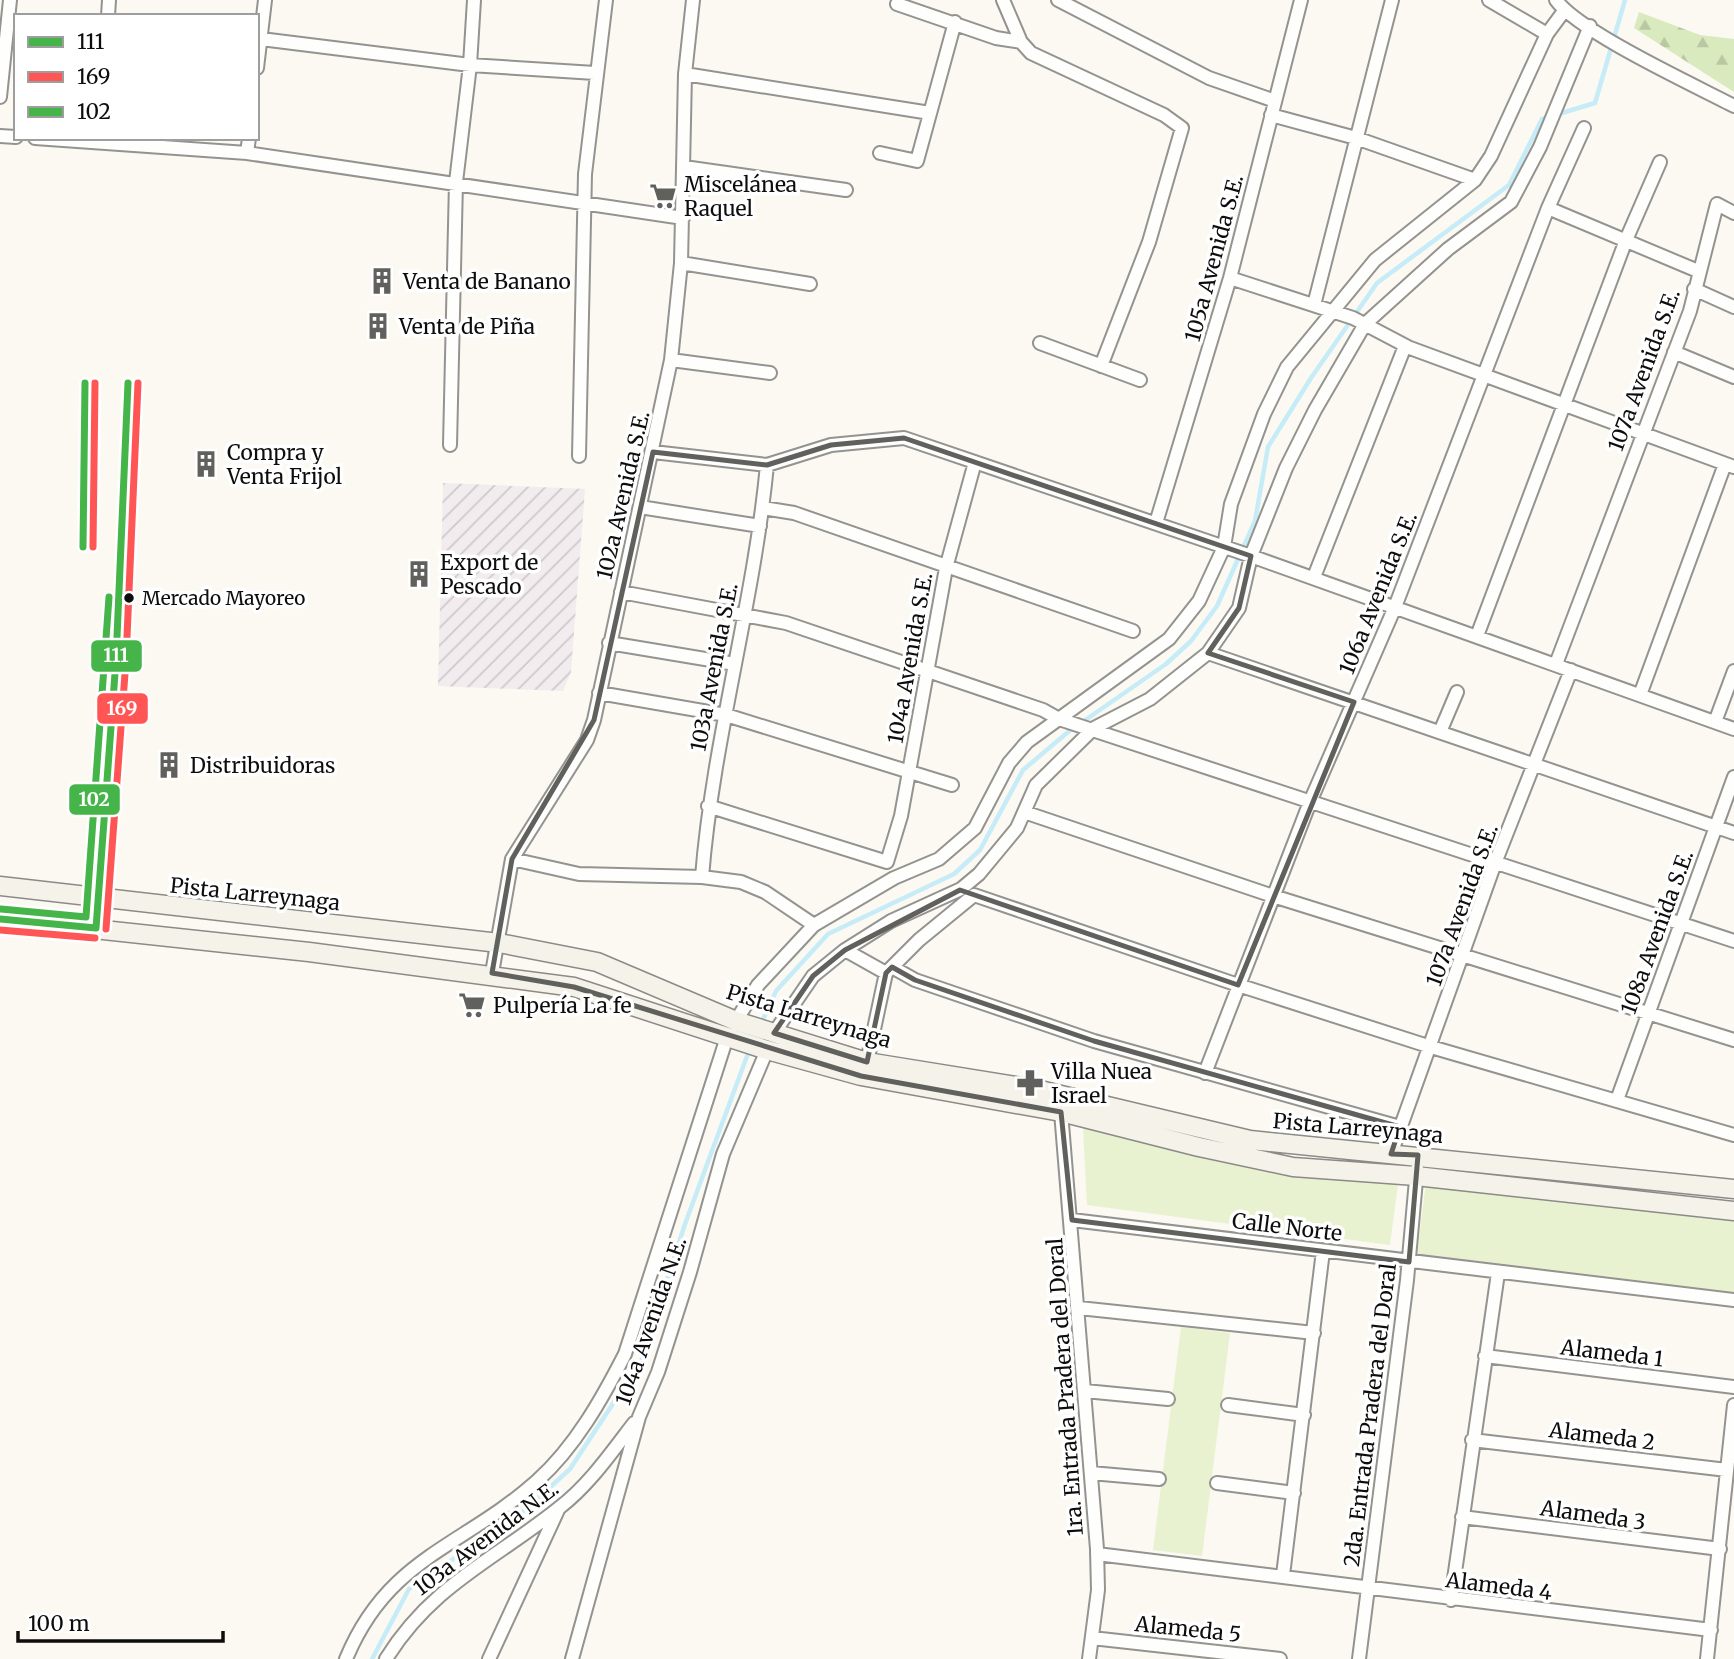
<svg xmlns="http://www.w3.org/2000/svg" width="1734" height="1659" font-family="Merriweather,serif">
<style>
.industrial{fill:url(#industrial-furrows)}
.forest{fill:url(#forest-firs)}
.park{fill:#e8f2d0}
.lines{fill:none;stroke-linecap:round;stroke-linejoin:round}
.stream{stroke:#c6ecf8;stroke-width:4.5}
.street-casing{stroke:#949390;stroke-width:16}
.secondary-casing{stroke:#8b8a87;stroke-width:21}
.street{stroke:#fefefd;stroke-width:12}
.secondary{stroke:#f5f2ea;stroke-width:18}
.bus-1-casing{stroke:#fff;stroke-width:12}
.bus-2-casing{stroke:#fff;stroke-width:12}
.bus-3-casing{stroke:#fff;stroke-width:12}
.bus-1{stroke:#45b549;stroke-width:7}
.bus-2{stroke:#f55;stroke-width:7}
.bus-3{stroke:#45b549;stroke-width:7}
.marked{fill:none;stroke:#60605d;stroke-width:5;stroke-linejoin:round}
.bus-dot{fill:#0d0d0d;stroke:#fff;stroke-width:2.5}
.labels{text-anchor:middle;dominant-baseline:central;stroke-width:7;stroke-linejoin:round;paint-order:stroke}
.bus-label{font-size:19px;fill:#0d0d0d;stroke:#fff;text-anchor:start}
.poi-label{font-size:21px;fill:#0d0d0d;stroke:#fff;text-anchor:start}
.street-label{font-size:21px;fill:#0d0d0d;stroke:#fff}
.line-badge{stroke:#fff;stroke-width:2.5}
.badge-label{font-size:19px;text-anchor:middle;font-weight:bold;fill:#fff}
</style>
<defs>
<pattern id="industrial-furrows" width="10" height="10" patternUnits="userSpaceOnUse" patternTransform="scale(1.75)"><rect width="10" height="10" fill="#f2ecef"/><path d="M-1 1l2-2M0 10L10 0M9 11l2-2" fill="none" stroke="#cec9cc"/></pattern>
<pattern id="forest-firs" width="22" height="20" patternUnits="userSpaceOnUse" patternTransform="scale(1.75)"><rect width="22" height="20" fill="#d9eabe"/><path d="M5 1l3.5 6h-7zM16 11l3.5 6h-7z" fill="#b9c8a2"/></pattern>
</defs>
<rect width="100%" height="100%" fill="#fbf9f2"/>
<path class="industrial" d="M443,483l142,6 -14,183 -8,19 -125,-5z"/>
<path class="forest" d="M1639,12l61,23 34,4v53l-100,-64z"/>
<path class="park" d="M1083,1128l211,47 104,9 -8,61 -303,-40z
M1428,1166l306,44v84l-317,-39z
M1181,1327l49,6 -28,223 -49,-6z"/>
<g class="lines">
<path class="stream" d="M1081,723l85,-59 25,-23 26,-35 38,-85 13,-74 43,-69 66,-95 132,-98 33,-66 53,-16 30,-103
M761,1024l15,-33 52,-57 126,-60 26,-24 43,-80 51,-43
M372,1659l37,-70 116,-79 45,-41 71,-108 44,-137 65,-176"/>
<defs>
<path id="street" d="M1003,0l18,42 10,11 133,62 18,13 -33,114 -48,124
M1058,0l151,78 66,23
M1489,0l58,34
M1556,0c23,32 138,85 178,106
M897,4l99,34 25,4
M108,16l1,-16
M261,39l209,26 125,8
M257,68l8,-68
M685,74l245,39
M0,97l10,-97
M1271,115l85,23 119,42
M0,136l16,1
M35,138l212,15 436,65
M247,153l2,-15
M880,153l37,8 38,-139
M684,167l162,23
M1548,208l150,63
M681,263l129,21
M1230,278l123,40 57,30 324,119
M1694,289l40,18
M1314,305l78,-305
M1040,343l100,37
M1674,352l60,25
M671,360l99,13
M450,445l6,-263 14,-117 4,-65
M653,452l114,13 64,-20 73,-7 347,118 483,173
M579,456l6,-282 21,-174
M640,507l120,19
M763,508l31,5 339,118
M1156,523l74,-245 71,-278
M1314,577l91,-231
M621,592l165,31 257,87 16,9 675,222
M1477,636l149,-396 34,-78
M609,643l126,21
M1208,653l526,180
M1556,664l134,-353 27,-107 17,9
M599,693l127,22 226,70
M1640,695l85,-231
M1715,722l19,-51
M1440,732l17,-40
M708,806l179,56 14,-46 45,-248 29,-106
M1024,812l249,84 461,144
M512,859l67,15 123,3 39,5 24,10 49,33
M702,877c11,-139 52,-274 65,-412
M845,950l41,23
M892,967l23,13 179,61 306,86
M492,973l20,-114 75,-119 7,-20 77,-360 10,-97 4,-189 8,-74
M736,1021l22,-36 56,-60 80,-47 45,-19 36,-31 34,-65 18,-21 142,-103 30,-38 25,-54 7,-43 33,-90 23,-47 88,-107 100,-80 16,-24 56,-122 17,-23
M774,1033l39,-57 32,-26 46,-29 70,-32 18,-15 38,-46 19,-43 58,-57 56,-29 58,-46 31,-45 12,-52 35,-88 29,-58 50,-86 83,-75 63,-47 29,-55 50,-121
M867,1062l19,-89 33,-33 55,-45 264,90 193,62 303,88
M1205,1073l105,-271 85,-195 153,-399 36,-80
M1617,1100l117,-323
M1061,1112l36,437 1,41 -9,69
M1391,1154l104,-291 76,-193
M1072,1220l662,80
M1079,1308l235,25
M1485,1356l249,31
M1085,1391l83,8
M1228,1405l76,10
M1472,1440l255,30
M1091,1473l68,6
M1217,1483l77,10
M1462,1517l258,32
M1097,1554l614,76
M1283,1575l40,-324
M1451,1600l47,-327
M1092,1638l188,21
M346,1659c42,-102 117,-112 191,-178 38,-34 65,-82 88,-127l102,-317
M386,1659c46,-74 108,-99 173,-151 30,-23 52,-55 75,-85
M489,1659l69,-149
M572,1659l67,-242 19,-45 32,-100 33,-118 44,-104
M1359,1659l48,-379 10,-111
M1707,1659l27,-254"/>
<path id="secondary" d="M0,886l499,57 98,19 139,59 131,41 173,28 210,50 484,49
M0,919l309,33 265,35 193,63 94,26 200,36 138,35 94,20 123,9 318,35"/>
</defs>
<use href="#street" class="street-casing"/>
<use href="#secondary" class="secondary-casing"/>
<use href="#street" class="street"/>
<use href="#secondary" class="secondary"/>
<defs>
<path id="bus-1" d="M83,547l2,-164
M0,919l96,9
M96,928l20,-268 12,-277"/>
<path id="bus-2" d="M93,547l2,-164
M106,929l20,-269 12,-277
M0,930l95,8"/>
<path id="bus-3" d="M1,909l85,8 23,-320"/>
</defs>
<use href="#bus-1" class="bus-1-casing"/>
<use href="#bus-2" class="bus-2-casing"/>
<use href="#bus-3" class="bus-3-casing"/>
<use href="#bus-1" class="bus-1"/>
<use href="#bus-2" class="bus-2"/>
<use href="#bus-3" class="bus-3"/>
</g>
<path class="marked" d="M904,438l347,118 -12,52 -31,45 146,49 -116,283 -278,-95 -115,60 -32,26 -39,57 93,29 19,-89 6,-6 23,13 179,61 306,86 -9,27 27,1 -9,107 -337,-42 -11,-108 -200,-36 -287,-89 -82,-14 20,-114 82,-139 59,-268 114,13 64,-20z"/>
<defs>
<symbol id="supermarket-bare" viewBox="-9 -9 18 18"><path d="M-6-5.5h2.5l.6 2H6L4.5 2H-2.5L-4.4-4H-6ZM-1.5 3.2a1.3 1.3 0 1 0 .1 0ZM3 3.2a1.3 1.3 0 1 0 .1 0Z" fill="#60605d" stroke="#fff" stroke-width="2.5" paint-order="stroke"/></symbol>
<symbol id="building-bare" viewBox="-9 -9 18 18"><path d="M-4-6H4V6H1V3H-1V6H-4ZM-2.5-4.3h1.7v1.8h-1.7ZM.8-4.3h1.7v1.8H.8ZM-2.5-1h1.7V.8h-1.7ZM.8-1h1.7V.8H.8Z" fill="#60605d" stroke="#fff" stroke-width="2.5" paint-order="stroke"/></symbol>
<symbol id="pharmacy-bare" viewBox="-9 -9 18 18"><path d="M-2-6h4v4h4v4h-4v4h-4v-4h-4v-4h4Z" fill="#60605d" stroke="#fff" stroke-width="2.5" paint-order="stroke"/></symbol>
</defs>
<g fill-rule="evenodd">
<use href="#supermarket-bare" x="644" y="177" width="38" height="38"/>
<use href="#building-bare" x="363" y="262" width="38" height="38"/>
<use href="#building-bare" x="359" y="307" width="38" height="38"/>
<use href="#building-bare" x="187" y="445" width="38" height="38"/>
<use href="#building-bare" x="400" y="555" width="38" height="38"/>
<use href="#building-bare" x="150" y="746" width="38" height="38"/>
<use href="#supermarket-bare" x="453" y="986" width="38" height="38"/>
<use href="#pharmacy-bare" x="1011" y="1064" width="38" height="38"/>
</g>
<circle class="bus-dot" cx="129" cy="598" r="6"/>
<g class="labels">
<g class="bus-label">
<text x="142" y="598">Mercado Mayoreo</text>
</g>
<g class="poi-label">
<text x="684" y="184">Miscelánea<tspan x="684" dy="24">Raquel</tspan></text>
<text x="403" y="281">Venta de Banano</text>
<text x="399" y="326">Venta de Piña</text>
<text x="227" y="452">Compra y<tspan x="227" dy="24">Venta Frijol</tspan></text>
<text x="440" y="562">Export de<tspan x="440" dy="24">Pescado</tspan></text>
<text x="190" y="765">Distribuidoras</text>
<text x="493" y="1005">Pulpería La fe</text>
<text x="1051" y="1071">Villa Nuea<tspan x="1051" dy="24">Israel</tspan></text>
</g>
<g class="street-label">
<text transform="translate(1214 258) rotate(-75)">105a Avenida S.E.</text>
<text transform="translate(1644 370) rotate(-70)">107a Avenida S.E.</text>
<text transform="translate(623 495) rotate(-77)">102a Avenida S.E.</text>
<text transform="translate(1378 593) rotate(-68)">106a Avenida S.E.</text>
<text transform="translate(910 658) rotate(-80)">104a Avenida S.E.</text>
<text transform="translate(714 667) rotate(-79)">103a Avenida S.E.</text>
<text transform="translate(255 894) rotate(6)">Pista Larreynaga</text>
<text transform="translate(1462 905) rotate(-70)">107a Avenida S.E.</text>
<text transform="translate(1657 932) rotate(-70)">108a Avenida S.E.</text>
<text transform="translate(809 1016) rotate(17)">Pista Larreynaga</text>
<text transform="translate(1358 1128) rotate(5)">Pista Larreynaga</text>
<text transform="translate(1287 1227) rotate(7)">Calle Norte</text>
<text transform="translate(651 1321) rotate(-71)">104a Avenida N.E.</text>
<text transform="translate(1612 1353) rotate(7)">Alameda 1</text>
<text transform="translate(1065 1387) rotate(-94)">1ra. Entrada Pradera del Doral</text>
<text transform="translate(1370 1415) rotate(-83)">2da. Entrada Pradera del Doral</text>
<text transform="translate(1602 1436) rotate(7)">Alameda 2</text>
<text transform="translate(1593 1515) rotate(8)">Alameda 3</text>
<text transform="translate(486 1538) rotate(-37)">103a Avenida N.E.</text>
<text transform="translate(1499 1586) rotate(7)">Alameda 4</text>
<text transform="translate(1188 1629) rotate(6)">Alameda 5</text>
</g>
</g>
<g class="line-badge">
<rect x="90" y="639" width="53" height="34" rx="7" fill="#45b549"/>
<rect x="96" y="692" width="53" height="33" rx="7" fill="#f55"/>
<rect x="68" y="783" width="53" height="33" rx="7" fill="#45b549"/>
</g>
<g class="badge-label">
<text x="116" y="662">111</text>
<text x="122" y="715">169</text>
<text x="94" y="806">102</text>
</g>
<rect x="14" y="14" width="245" height="126" fill="#ffffff" stroke="#9e9e9e" stroke-width="2"/>
<rect x="28" y="37" width="35" height="10" fill="#45b549" stroke="#9e9e9e" stroke-width="2"/>
<text x="77" y="49" font-size="21" fill="#0d0d0d">111</text>
<rect x="28" y="72" width="35" height="10" fill="#ff5555" stroke="#9e9e9e" stroke-width="2"/>
<text x="77" y="84" font-size="21" fill="#0d0d0d">169</text>
<rect x="28" y="107" width="35" height="10" fill="#45b549" stroke="#9e9e9e" stroke-width="2"/>
<text x="77" y="119" font-size="21" fill="#0d0d0d">102</text>
<path d="M18 1631v10h205v-10" fill="none" stroke="#0d0d0d" stroke-width="3.5"/>
<text x="28" y="1631" font-size="21" fill="#0d0d0d" stroke="#ffffff" stroke-width="5" paint-order="stroke">100 m</text>
</svg>
